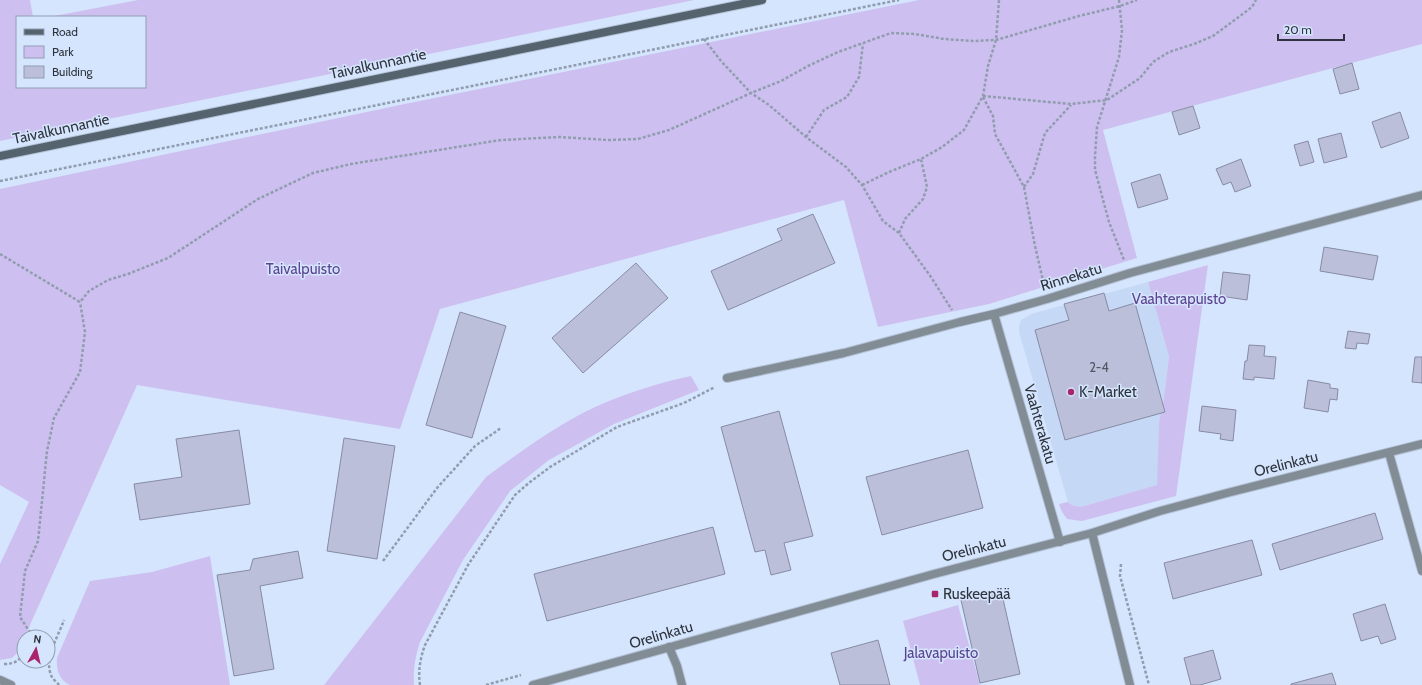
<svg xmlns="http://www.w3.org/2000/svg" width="1422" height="685" font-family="Cabin,sans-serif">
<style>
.built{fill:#c5d9f6}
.green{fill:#cdc0f0}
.building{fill:#bbbfd9;stroke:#878ba4}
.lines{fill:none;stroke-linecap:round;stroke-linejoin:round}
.minor-casing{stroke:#b4c2d7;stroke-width:10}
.tertiary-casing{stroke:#b4c2d7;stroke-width:10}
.secondary-casing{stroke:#b4c2d7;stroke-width:10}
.path{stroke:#919daf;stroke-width:2.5;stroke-dasharray:3 2;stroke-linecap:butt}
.minor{stroke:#828c94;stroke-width:8}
.tertiary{stroke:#828c94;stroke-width:8}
.secondary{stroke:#54636e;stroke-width:8}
.poi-dot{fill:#aa246b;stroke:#d5e5fd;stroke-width:1.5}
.labels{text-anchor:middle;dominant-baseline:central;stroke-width:3;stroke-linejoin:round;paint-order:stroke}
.number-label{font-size:13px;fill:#515764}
.street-label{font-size:15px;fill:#2e343d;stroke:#d5e5fd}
.park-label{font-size:15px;fill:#5d4490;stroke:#d5e5fd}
.poi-label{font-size:15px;fill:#2e343d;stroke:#d5e5fd;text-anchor:start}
</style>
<rect width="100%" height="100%" fill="#d5e5fd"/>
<path class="built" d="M1148,282l21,75 -6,47 2,8 -6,10 -1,63 -74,21 -7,1 -6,-2 -3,-3 -49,-170v-5l2,-7 10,-6z"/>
<path class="green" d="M0,0h30l3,17h-16v70h128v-70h-96l89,-17h556l-694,141z
M919,0h503v44l-319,86 34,128 -148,46 -111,23 -34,-127 -404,109 -40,120 -263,-44 -119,267 -6,6 -12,2v-96l29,-62 -29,-17v-296l400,-84z
M1208,265l-32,231 -94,25 -15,-2 -5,-7 -3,-8 9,-2c5,5 9,5 16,4l73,-21 2,-63 2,-9 4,-1 -2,-8 6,-47 -21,-75z
M691,376l8,14 -85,34 -65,36 -39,31 -47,69 -43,82c-5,15 -7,28 -6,43h-90l162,-208c34,-25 71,-52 109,-70 31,-14 63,-24 96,-31z
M210,556l20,129h-160c-11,-5 -14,-16 -13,-27l33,-77 62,-9z
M958,605l22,80h-60l-17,-64z"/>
<path class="building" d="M1352,63l7,26 -19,5 -7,-25z
M1193,106l7,22 -21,7 -7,-23z
M1400,112l9,26 -28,10 -9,-26z
M1341,133l6,24 -23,6 -6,-24z
M1308,141l6,21 -14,4 -6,-21z
M1241,159l10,27 -16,6 -4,-10 -8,3 -7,-16z
M1160,174l8,25 -30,9 -7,-25z
M813,214l22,49 -107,47 -17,-39 71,-31 -5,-11z
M1324,247l54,9 -5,24 -53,-9z
M636,263l32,35 -85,75 -31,-35z
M1223,272l27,3 -3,25 -27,-4z
M1104,293l5,18 26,-8 30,109 -100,28 -30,-110 34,-10 -5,-16z
M460,312l46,14 -34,112 -46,-13z
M1348,331l22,3 -2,10 -11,-1 -1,6 -11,-1z
M1249,345l16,1 -1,10 12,1 -2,22 -20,-2v3l-11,-1 2,-18h2z
M1415,357h7v26l-10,-1z
M1308,380l22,4v4l8,1 -1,11 -7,-1 -2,13 -24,-4z
M1202,406l34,4 -3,31 -13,-2 1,-5 -22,-3z
M779,411l34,125 -29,7 7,27 -20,5 -6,-25 -10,2 -34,-125z
M239,430l11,74 -110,16 -6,-36 48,-7 -6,-38z
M344,438l51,8 -18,113 -50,-8z
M968,450l15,58 -101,27 -16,-58z
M1375,513l8,26 -103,31 -8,-26z
M713,527l12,47 -178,47 -13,-47z
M1252,540l10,35 -89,24 -9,-36z
M298,551l5,27 -43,8 14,83 -40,7 -17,-101 33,-5 3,-11z
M1001,590l19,84 -40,9 -19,-83z
M1385,604l11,35 -15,5 -3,-8 -17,5 -8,-27z
M878,640l12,45h-50l-9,-32z
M1213,650l8,29 -21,6h-9l-7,-27z
M1332,673l4,12h-45v-1z"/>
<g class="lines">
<defs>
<path id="minor" d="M994,314l66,228
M727,378l117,-25 116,-31 34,-8 53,-15 83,-26 292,-78
M1389,453l33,118
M669,647l8,19 5,19"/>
<path id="tertiary" d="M1092,533l38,152
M0,680l11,5
M533,685l401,-111 158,-41 68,-22 67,-18 195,-49"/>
<path id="secondary" d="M0,156l762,-156"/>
</defs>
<use href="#minor" class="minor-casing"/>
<use href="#tertiary" class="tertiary-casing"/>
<use href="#secondary" class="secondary-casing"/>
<path class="path" d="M1119,0l3,30 -3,27 -22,70 -2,29v14l14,52 15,38
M704,39l17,22 30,32 18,12 37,32 40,30 16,18 21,36 16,12 32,44 21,33
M983,96l88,8 36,-4 33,-22 13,-16 16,-10 25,-8 19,-8 39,-29 4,-7
M983,97l10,19 2,18 29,53 11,59 9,39
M806,137l18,-27 23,-13 12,-20 4,-33
M0,181l899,-181
M862,185l27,-13 32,-13 21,-12 22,-17 19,-34 5,-30 8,-26 3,-40
M1024,187l9,-13 12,-41 26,-28
M899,233l6,-14 18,-20 4,-12 -6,-28
M0,254l80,48 9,-11 19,-11 20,-6 40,-16 90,-59 55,-26 38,-9 150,-24 59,-3 48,3 30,-1 31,-9 82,-37 30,-12 27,-15 30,-14 53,-19 24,1 29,5 29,2 23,-1 83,-24 41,-10 17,-6
M383,561l54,-73 38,-42 26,-18
M1121,564l-1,12 29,109
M33,637l-13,-20 5,-46 13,-30 9,-90 7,-33 26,-46 5,-40 -5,-30
M4,664c10,0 16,-3 20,-12
M59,685c-2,-3 -7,-6 -8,-10 -7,-17 7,-38 13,-55
M420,685c-2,-14 0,-26 5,-40l43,-80 47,-70 15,-13 20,-15 67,-40 67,-24 31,-16
M486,685l35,-10"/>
<use href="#minor" class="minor"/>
<use href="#tertiary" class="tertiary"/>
<use href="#secondary" class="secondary"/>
</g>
<g class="poi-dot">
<circle cx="1071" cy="392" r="4"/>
<rect x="931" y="590" width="8" height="8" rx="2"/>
</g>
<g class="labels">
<g class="number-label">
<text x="1099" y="367">2-4</text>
</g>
<g class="street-label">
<text transform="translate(378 64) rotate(-12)">Taivalkunnantie</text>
<text transform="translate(61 129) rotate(-12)">Taivalkunnantie</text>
<text transform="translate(1071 277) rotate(-17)">Rinnekatu</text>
<text transform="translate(1040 424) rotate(74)">Vaahterakatu</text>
<text transform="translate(1286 464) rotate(-14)">Orelinkatu</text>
<text transform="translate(974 549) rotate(-14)">Orelinkatu</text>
<text transform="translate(661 635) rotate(-16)">Orelinkatu</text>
</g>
<g class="park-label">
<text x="303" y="269">Taivalpuisto</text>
<text x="1179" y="299">Vaahterapuisto</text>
<text x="941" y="653">Jalavapuisto</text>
</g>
<g class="poi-label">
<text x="1079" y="392">K-Market</text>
<text x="943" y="594">Ruskeepää</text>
</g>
</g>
<rect x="16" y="16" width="130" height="72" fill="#d5e5fd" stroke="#929eb0"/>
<rect x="24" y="29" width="20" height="6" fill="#54636e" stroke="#929eb0"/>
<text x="52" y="36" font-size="12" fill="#2e343d">Road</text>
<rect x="24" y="46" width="20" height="12" fill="#cdc0f0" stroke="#929eb0"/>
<text x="52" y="56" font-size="12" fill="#2e343d">Park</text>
<rect x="24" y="66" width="20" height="12" fill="#bbbfd9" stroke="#929eb0"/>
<text x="52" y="76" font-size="12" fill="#2e343d">Building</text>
<g transform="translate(36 649) rotate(8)"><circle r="19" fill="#d5e5fd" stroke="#929eb0"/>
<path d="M0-3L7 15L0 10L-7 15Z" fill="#aa246b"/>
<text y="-6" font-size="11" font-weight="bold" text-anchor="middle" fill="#2e343d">N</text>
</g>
<path d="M1278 34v6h66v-6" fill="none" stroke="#2e343d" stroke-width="2"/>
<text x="1284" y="34" font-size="12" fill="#2e343d" stroke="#d5e5fd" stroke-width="3" paint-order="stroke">20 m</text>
</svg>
